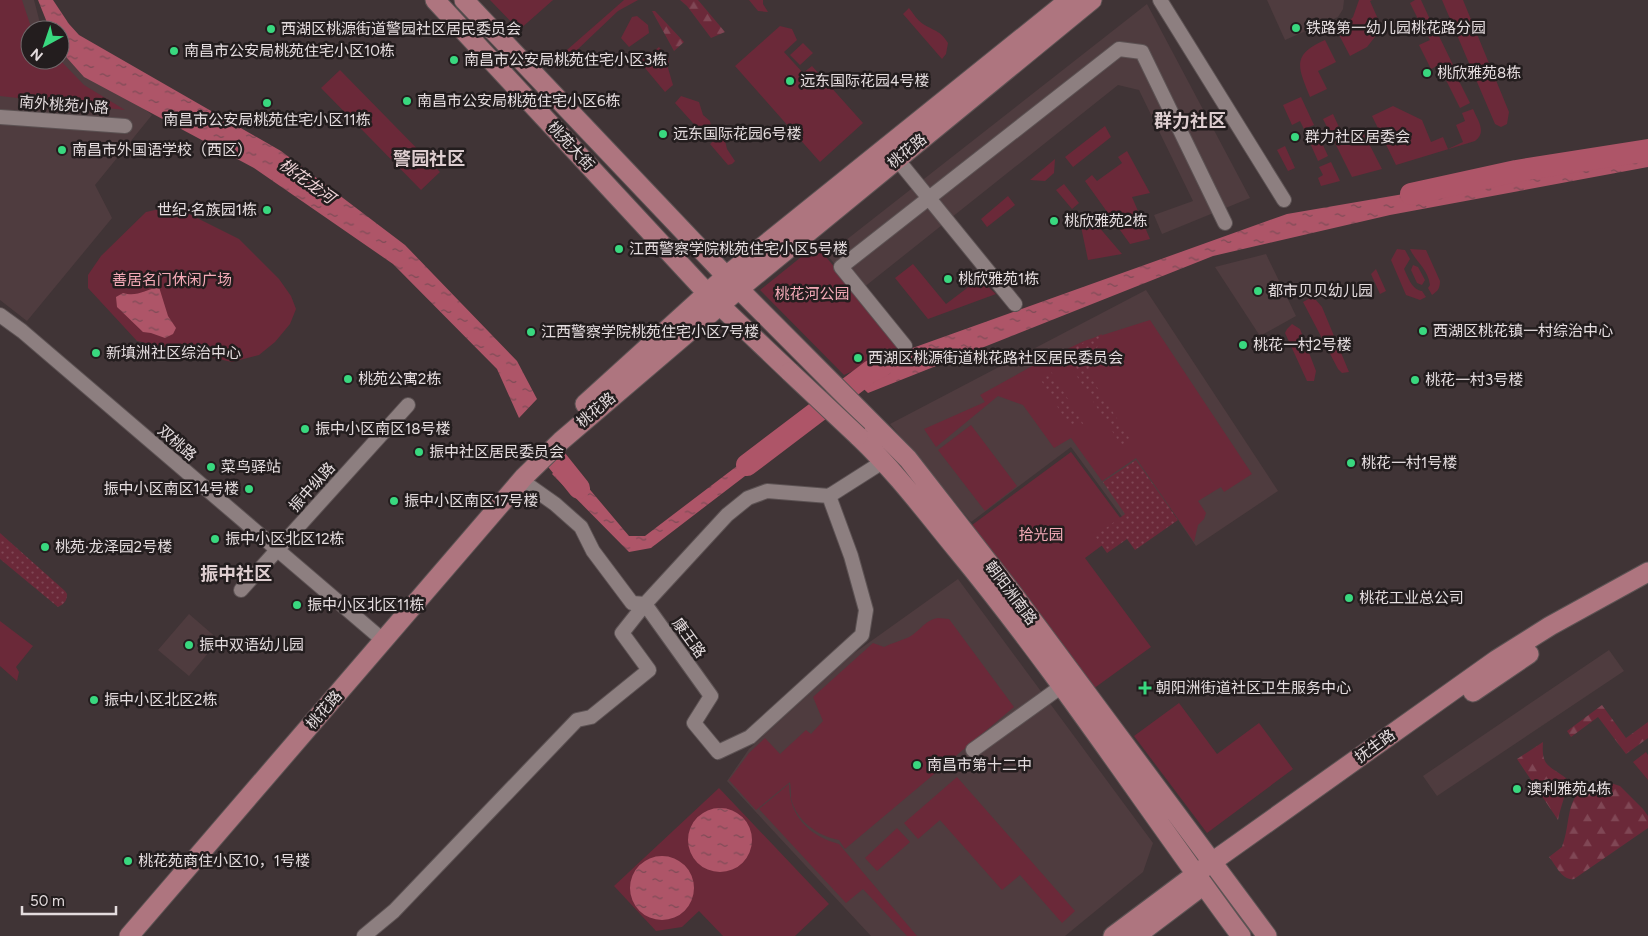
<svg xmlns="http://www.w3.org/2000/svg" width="1648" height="936" font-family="Figtree,'Noto Sans SC',sans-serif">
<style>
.built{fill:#4f3c3f}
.green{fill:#6b2939}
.forest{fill:url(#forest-firs)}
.garden{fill:url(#garden-dots)}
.water{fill:url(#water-ripples)}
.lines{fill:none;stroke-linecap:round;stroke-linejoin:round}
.river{stroke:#ae5568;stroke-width:22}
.minor-casing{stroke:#5c5253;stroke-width:16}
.major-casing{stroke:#5c5253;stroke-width:21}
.minor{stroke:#8d7f80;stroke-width:14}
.major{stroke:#ae757f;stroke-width:19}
.major-bridge-casing{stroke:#5c5253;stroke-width:21;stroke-linecap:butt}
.major-bridge{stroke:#ae757f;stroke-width:19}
.poi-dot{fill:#39d87f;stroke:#231d1e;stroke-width:2}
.labels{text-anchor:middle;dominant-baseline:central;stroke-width:5;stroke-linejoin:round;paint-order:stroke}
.poi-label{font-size:15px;fill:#e4dcde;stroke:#231d1e;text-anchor:start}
.street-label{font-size:15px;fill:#e4dcde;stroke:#231d1e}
.park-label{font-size:15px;fill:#f4aab7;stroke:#231d1e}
.water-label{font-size:16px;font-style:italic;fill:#f0d5d9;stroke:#231d1e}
.quarter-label{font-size:18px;font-weight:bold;fill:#deced0;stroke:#231d1e}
</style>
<defs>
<pattern id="forest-firs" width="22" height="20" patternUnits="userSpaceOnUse" patternTransform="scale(1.25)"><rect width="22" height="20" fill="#6b2939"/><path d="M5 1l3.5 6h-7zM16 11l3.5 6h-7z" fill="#804755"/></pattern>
<pattern id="garden-dots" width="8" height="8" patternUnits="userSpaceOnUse" patternTransform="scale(1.25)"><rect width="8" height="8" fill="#6b2939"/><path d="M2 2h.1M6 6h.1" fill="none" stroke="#804755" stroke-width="1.8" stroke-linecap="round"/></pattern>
<pattern id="water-ripples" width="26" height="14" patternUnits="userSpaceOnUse" patternTransform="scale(1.25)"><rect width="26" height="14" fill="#ae5568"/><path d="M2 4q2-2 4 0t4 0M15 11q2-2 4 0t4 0" fill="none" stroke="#7e4c57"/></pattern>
</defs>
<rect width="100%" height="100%" fill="#403436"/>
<path class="built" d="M0,0h34l7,27 3,3h-14v30h30v-18l92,73 -57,70 17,33 -85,103 -27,-21z
M1267,0h77l-1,9 -5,8 -53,23z
M1147,4l103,194 -88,36 -8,-19 39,-14 -54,-111 -21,-5 -260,207 -31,-37z
M1266,254l30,62 -36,20 -45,-69z
M1146,290l132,201 -82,55 -26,-38 -36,25 -63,-86 -100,75 -81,-98z
M958,579l195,264 -10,29 -78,64h-194l-144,-155 22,-32 104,-95z
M189,614l30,26 -30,36 -31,-26z
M1609,650l15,21 -187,125 -14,-20z"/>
<path class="green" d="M0,0h22l10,30h-2v30h30l24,25 41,25 -125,-14z
M490,0h63l-34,30z
M624,0h14l-20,11 -61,58 -6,-5z
M749,0h14v4l5,8 -10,-1z
M1359,0h13l-2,1 12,27 -15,19 -17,9 -12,-23 15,-16z
M1415,0h6l12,26 -9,5 -14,-28z
M1442,0h21l46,112 -2,12 -6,3 -6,-3z
M909,8c4,5 8,12 14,16 11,7 17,6 25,19l-2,11 -4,5 -39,-45z
M637,16l11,9 1,8 -20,14 -8,-9 11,-21z
M780,26l12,3 5,11 -13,12 19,21 9,-7 51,57 -43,39 -85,-96z
M1437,32l18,37 -11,6 -5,-10 -8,4 -12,-24 11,-5 -2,-4z
M1325,40l11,22 -18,9 9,18 -17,8c-12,-30 -19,-42 15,-57z
M803,43l10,10 -13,12 -10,-10z
M659,47l10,12 -1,9 5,17 -8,7 -25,-30z
M340,70l100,102 -19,18 -100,-102z
M1456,75l14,28 -10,5 -14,-28z
M681,96l18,6 4,13 7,6 1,5 -3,4 -7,2 -26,-29z
M1301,97l13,28 -10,4 -4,-8 -8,4 -9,-20z
M1393,106l29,14 9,22 12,-5 5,12 15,-7 -7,-17 9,-4 -3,-8 11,-4c5,12 14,23 2,32l-79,24 -24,-49z
M1333,114l10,22 18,-8 21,41 -30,8 -29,-58z
M1105,126l6,11 -38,30 -8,-10z
M1316,130l12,26 -10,5 -12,-27z
M723,132l4,17 8,12 -3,3 -4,1 -18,-21z
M1285,146l10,22 -7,3 -11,-21z
M1127,151l23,42 -18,4 18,42 -20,5 -45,-63 7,-6 5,6 25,-18 -4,-6z
M1055,159l-1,14 -9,8 -15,-1z
M1331,162l9,19 -19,5 -3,-8 5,-3 -4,-8z
M1064,184l15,19 -7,6 -16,-19z
M1008,196l7,9 -28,22 -6,-8z
M173,206l66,33 40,40 12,17 5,13 -6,15 -15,18 -16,13 -27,7 -95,-21 -49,-53v-13l13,-19 45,-44z
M1086,212l36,42 -34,6 -9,-43z
M816,245l87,104 -59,26 -84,-85z
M1397,249l8,1 5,9 -6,10c4,8 8,21 18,22l4,6 -6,3 -14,-5 -15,-35z
M1410,249l16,1 14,31c0,7 -2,10 -8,14l-4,-7 2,-3c-2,-16 -14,-23 -20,-36z
M913,264l33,40 33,-25 17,15 -68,25 -33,-41z
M1413,265l5,2 7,13 -3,5 -5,-2 -6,-13z
M1376,269l10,22 -6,3 -9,-20z
M1310,298l6,2 6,7 27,65 -7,1 -4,-4 -35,-67z
M1150,320l102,154 -28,18 -3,-5 -23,14 8,12 -2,6 -6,6 -4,17 -58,-84 -34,23 -31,-43 -17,10 -31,-43 -25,-9 -62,51 -12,-18 61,-27 -5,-7 56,-31 48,-23z
M1292,324l8,5 16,42 -2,10h-7l-22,-48 2,-4z
M971,425l46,61 -32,25 -47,-61z
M1071,452l56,75 -42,31 66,89 -58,42 -121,-164z
M938,618l11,1 65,88 -169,142 -6,-9c-22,-4 -43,-20 -48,-42 0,-5 0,-11 -1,-16l-34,28 -27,-30 20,-27 16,-15 15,16 26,-24 5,4 12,-13 -10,-24 60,-54 11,4c8,-4 16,-6 23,-9 12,-5 17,-18 31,-20z
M0,621l33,25 -17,21 3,5 -2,9 -17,-15z
M1179,703l38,51 42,-31 34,46 -86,64 -73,-97z
M1646,752l2,3v25l-15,-18z
M957,777l118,134 -13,12 -42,-48 -18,15 -62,-70 -22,19 -14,-16z
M789,784c0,32 20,52 50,60l78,92h-10l-44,-47 -17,14 -87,-94z
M719,788l110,116 -34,32h-72l-24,-25 -17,16 -26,4 -42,-45z
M897,828l13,14 -33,29 -12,-13z"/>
<path class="forest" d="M680,0h18l27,32 -14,6 -24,-32z
M652,11h3l29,31 -10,9z
M1602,705l24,33 22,-16v16l-22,16 -28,-37 -27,20 -4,-6z
M1543,742c-2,26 7,23 24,37 1,11 -7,29 -9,41l-41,-61z
M1601,780l19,6 23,23 5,7v12l-74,51c-12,2 -18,-14 -25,-22l13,-10c11,-29 0,-55 39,-67z"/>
<path class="garden" d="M1102,334l-14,39 42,66 -7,9 -61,-95z
M1050,370l34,55 -14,2 -31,-50z
M1136,460l42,60 -43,30 -8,-11 -20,14 -12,-17 30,-22 -22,-32z
M0,533l65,58 2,3c0,7 -3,10 -9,13l-58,-48z"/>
<path class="water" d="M38,0h15l16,24 10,11 202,116 124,94 112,116 20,38 -18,19 -22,-49 -104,-105 -139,-96 -170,-91 -24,-27v-20h-10z
M1648,152v15l-258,48 -177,41 -345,137 -17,-16 14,-12 422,-151z
M159,287l9,29 8,12 -3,6 -8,4 -14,-5 -8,-1 -26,-25 -1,-10 7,-4c14,4 22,-3 36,-6z
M766,444l9,9 -124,95 -22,4 -77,-78 13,-14 64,76h16z
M688 840a32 32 0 1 1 64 0a32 32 0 1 1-64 0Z
M630 888a32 32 0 1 1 64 0a32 32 0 1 1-64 0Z"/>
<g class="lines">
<path class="river" d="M1411,194l105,-23 132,-21
M555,458l24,30
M747,465l124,-94 11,-5"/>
<defs>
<path id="minor" d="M1160,0l124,200
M0,117l125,9
M897,159l118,145
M0,315l22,16 355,304
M905,346l-64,-79 278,-218 23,3 83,171
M521,480l34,24 26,23 12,24 39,52 13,1 82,-89 21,-17 19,-7 62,5
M241,590l167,-185
M973,750l89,-64
M364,936l30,-25 183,-191 14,-3 58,-47 -27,-37 23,-29 66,92 -17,27 24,29 32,-15 112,-102 4,-25 -15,-54 -22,-60 55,-35"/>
<path id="major" d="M435,0l272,293 83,79
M464,0l262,276 182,183 105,135 254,342
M585,404l141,-128 343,-276
M858,436c37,35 67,75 99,114 102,124 189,258 284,386
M1473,692l56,-38
M129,936l395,-459 37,-36 178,-152 353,-289
M1113,936l99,-74 284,-202 54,-34 98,-54
M1136,936l61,-46"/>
</defs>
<use href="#minor" class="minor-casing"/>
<use href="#major" class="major-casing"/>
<use href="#minor" class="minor"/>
<use href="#major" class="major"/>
<defs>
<path id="major-bridge" d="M790,372l68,64"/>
</defs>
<use href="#major-bridge" class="major-bridge-casing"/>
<use href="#major-bridge" class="major-bridge"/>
</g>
<g class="poi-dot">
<circle cx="1296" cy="28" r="5"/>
<circle cx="271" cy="29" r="5"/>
<circle cx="174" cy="51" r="5"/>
<circle cx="454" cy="60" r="5"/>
<circle cx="1427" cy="73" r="5"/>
<circle cx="790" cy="81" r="5"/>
<circle cx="407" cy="101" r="5"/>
<circle cx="267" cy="103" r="5"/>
<circle cx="663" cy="134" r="5"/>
<circle cx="1295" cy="137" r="5"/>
<circle cx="62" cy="150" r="5"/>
<circle cx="267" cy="210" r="5"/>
<circle cx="1054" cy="221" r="5"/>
<circle cx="619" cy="249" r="5"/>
<circle cx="948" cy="279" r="5"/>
<circle cx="1258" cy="291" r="5"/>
<circle cx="1423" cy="331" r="5"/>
<circle cx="531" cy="332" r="5"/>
<circle cx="1243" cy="345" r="5"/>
<circle cx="96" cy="353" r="5"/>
<circle cx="858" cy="358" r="5"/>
<circle cx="348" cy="379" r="5"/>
<circle cx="1415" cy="380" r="5"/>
<circle cx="305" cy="429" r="5"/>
<circle cx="419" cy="452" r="5"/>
<circle cx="1351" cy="463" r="5"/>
<circle cx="211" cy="467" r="5"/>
<circle cx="249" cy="489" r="5"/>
<circle cx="394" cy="501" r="5"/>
<circle cx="215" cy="539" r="5"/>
<circle cx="45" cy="547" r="5"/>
<circle cx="1349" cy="598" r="5"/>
<circle cx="297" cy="605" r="5"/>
<circle cx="189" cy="645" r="5"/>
<path d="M1142.5 680.5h5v5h5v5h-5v5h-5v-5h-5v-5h5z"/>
<circle cx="94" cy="700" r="5"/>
<circle cx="917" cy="765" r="5"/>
<circle cx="1517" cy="789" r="5"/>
<circle cx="128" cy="861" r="5"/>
</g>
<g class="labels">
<g class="poi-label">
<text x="1306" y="28">铁路第一幼儿园桃花路分园</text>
<text x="281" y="29">西湖区桃源街道警园社区居民委员会</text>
<text x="184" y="51">南昌市公安局桃苑住宅小区10栋</text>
<text x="464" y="60">南昌市公安局桃苑住宅小区3栋</text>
<text x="1437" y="73">桃欣雅苑8栋</text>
<text x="800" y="81">远东国际花园4号楼</text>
<text x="417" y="101">南昌市公安局桃苑住宅小区6栋</text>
<text x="267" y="120" text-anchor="middle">南昌市公安局桃苑住宅小区11栋</text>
<text x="673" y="134">远东国际花园6号楼</text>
<text x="1305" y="137">群力社区居委会</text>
<text x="72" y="150">南昌市外国语学校（西区）</text>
<text x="257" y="210" text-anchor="end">世纪·名族园1栋</text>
<text x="1064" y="221">桃欣雅苑2栋</text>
<text x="629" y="249">江西警察学院桃苑住宅小区5号楼</text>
<text x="958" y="279">桃欣雅苑1栋</text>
<text x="1268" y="291">都市贝贝幼儿园</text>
<text x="1433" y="331">西湖区桃花镇一村综治中心</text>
<text x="541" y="332">江西警察学院桃苑住宅小区7号楼</text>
<text x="1253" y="345">桃花一村2号楼</text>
<text x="106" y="353">新填洲社区综治中心</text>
<text x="868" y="358">西湖区桃源街道桃花路社区居民委员会</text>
<text x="358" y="379">桃苑公寓2栋</text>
<text x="1425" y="380">桃花一村3号楼</text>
<text x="315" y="429">振中小区南区18号楼</text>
<text x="429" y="452">振中社区居民委员会</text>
<text x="1361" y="463">桃花一村1号楼</text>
<text x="221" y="467">菜鸟驿站</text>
<text x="239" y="489" text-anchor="end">振中小区南区14号楼</text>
<text x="404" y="501">振中小区南区17号楼</text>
<text x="225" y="539">振中小区北区12栋</text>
<text x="55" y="547">桃苑·龙泽园2号楼</text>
<text x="1359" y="598">桃花工业总公司</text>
<text x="307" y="605">振中小区北区11栋</text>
<text x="199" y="645">振中双语幼儿园</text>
<text x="1156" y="688">朝阳洲街道社区卫生服务中心</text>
<text x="104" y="700">振中小区北区2栋</text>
<text x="927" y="765">南昌市第十二中</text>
<text x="1527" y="789">澳利雅苑4栋</text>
<text x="138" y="861">桃花苑商住小区10，1号楼</text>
</g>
<g class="street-label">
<text transform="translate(64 105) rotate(4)">南外桃苑小路</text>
<text transform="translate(571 146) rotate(47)">桃苑大街</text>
<text transform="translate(907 151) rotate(-39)">桃花路</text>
<text transform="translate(596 410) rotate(-40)">桃花路</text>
<text transform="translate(177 443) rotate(41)">双桃路</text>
<text transform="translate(312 487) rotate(-48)">振中纵路</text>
<text transform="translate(1011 593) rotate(53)">朝阳洲南路</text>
<text transform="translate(689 638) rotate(54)">康王路</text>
<text transform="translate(324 710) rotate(-49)">桃花路</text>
<text transform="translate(1375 746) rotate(-36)">抚生路</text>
</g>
<g class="park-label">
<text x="172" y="280">善居名门休闲广场</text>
<text x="812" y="294">桃花河公园</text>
<text x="1041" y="535">拾光园</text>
</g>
<g class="water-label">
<text transform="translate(307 181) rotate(36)">桃花龙河</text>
</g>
<g class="quarter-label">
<text x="1190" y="121">群力社区</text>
<text x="429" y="159">警园社区</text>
<text x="236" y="574">振中社区</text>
</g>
</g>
<g transform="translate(45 45) rotate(220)"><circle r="24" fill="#231d1e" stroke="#70696b"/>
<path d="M0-4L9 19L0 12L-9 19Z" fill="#39d87f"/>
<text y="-8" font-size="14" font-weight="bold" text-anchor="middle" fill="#e4dcde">N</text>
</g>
<path d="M22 906v8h94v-8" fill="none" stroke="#e4dcde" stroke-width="2.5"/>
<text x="30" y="906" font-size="15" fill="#e4dcde" stroke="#231d1e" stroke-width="4" paint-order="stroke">50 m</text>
</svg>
